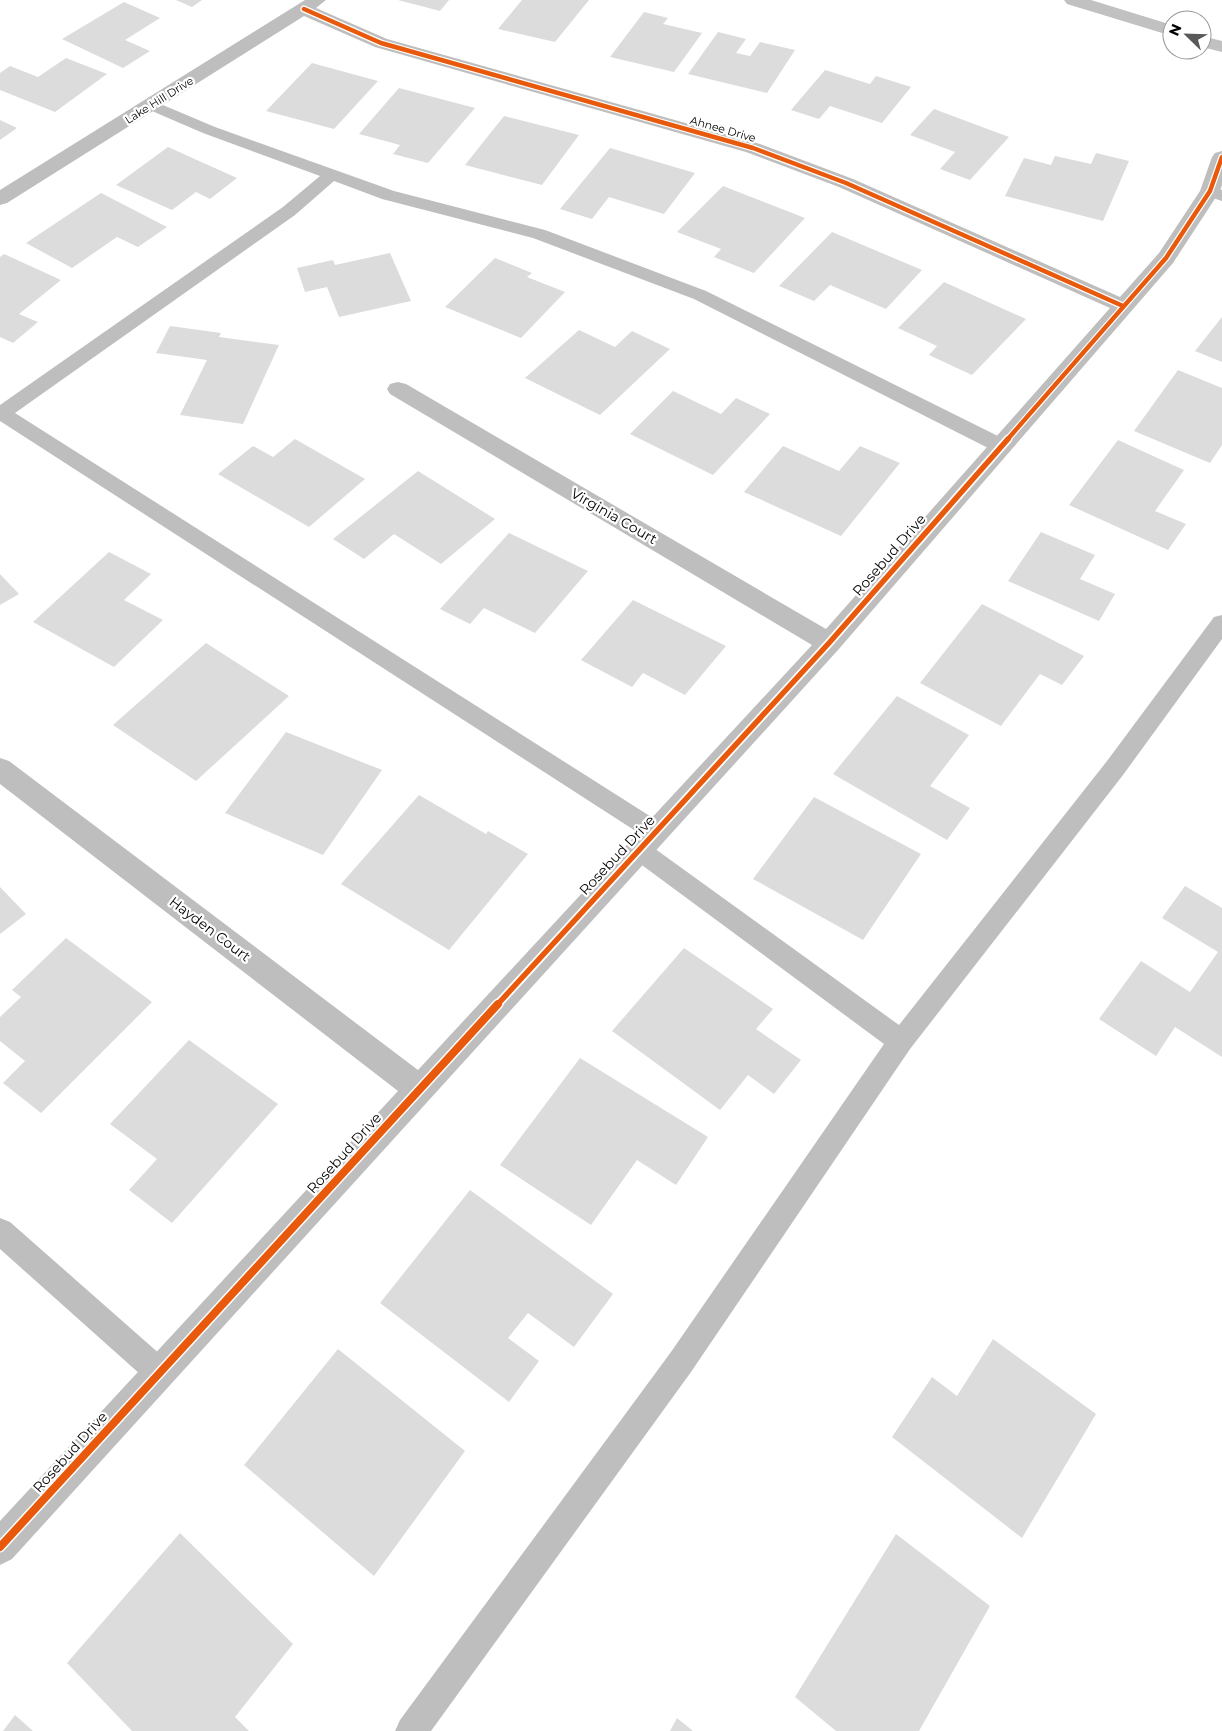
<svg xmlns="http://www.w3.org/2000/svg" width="1222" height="1731" font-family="Montserrat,sans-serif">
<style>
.building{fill:#dcdcdc}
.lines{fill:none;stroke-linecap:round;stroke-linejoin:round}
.service{fill:#bebebe;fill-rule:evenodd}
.minor{fill:#bebebe;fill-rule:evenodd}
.secondary{fill:#c1c1c1;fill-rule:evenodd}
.cycleway-far2-casing{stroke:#fff;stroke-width:7}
.cycleway-far1-casing{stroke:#fff;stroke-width:9}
.cycleway-casing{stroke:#fff;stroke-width:11}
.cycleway-far2{stroke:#e8590c;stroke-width:4.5}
.cycleway-far1{stroke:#e8590c;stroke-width:5.5}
.cycleway{stroke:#e8590c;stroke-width:8}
.labels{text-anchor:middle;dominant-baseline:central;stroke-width:4.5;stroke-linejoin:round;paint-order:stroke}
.far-street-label{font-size:11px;fill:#000;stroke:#fff}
.street-label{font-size:14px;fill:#000;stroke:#fff}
</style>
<rect width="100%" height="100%" fill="#fff"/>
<path class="building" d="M176,0h26l-10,7z
M398,0h51l-9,11z
M522,0h67l-34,42 -57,-13z
M124,2l36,16 -35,22 25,11 -27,17 -61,-29z
M644,12l24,6 -5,6 39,9 -28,39 -64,-15z
M718,32l28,7 -10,14 14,3 10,-14 35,8 -28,43 -79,-19z
M66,58l41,16 -52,38 -55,-22v-17l10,-7 28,11z
M312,63l66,18 -44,48 -68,-18z
M825,70l45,14 6,-8 35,11 -29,36 -52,-17 -11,13 -28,-9z
M399,88l76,20 -47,55 -35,-9 7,-9 -41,-11z
M934,109l75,28 -39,43 -30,-11 15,-17 -45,-17z
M504,116l75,19 -37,50 -77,-20z
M0,120l17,8 -17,12z
M168,147l69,31 -27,21 -14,-7 -24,18 -56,-25z
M610,148l85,25 -31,41 -55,-17 -17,22 -32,-10z
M1096,153l33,8 -26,60 -98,-25 19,-38 27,7 4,-9 36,8z
M723,186l82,32 -51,55 -40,-16 7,-8 -44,-17z
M101,193l66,34 -29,20 -21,-10 -45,31 -46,-25z
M832,232l90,38 -36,39 -56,-24 -16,16 -35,-15z
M390,253l21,48 -72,16 -12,-30 -22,5 -8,-24 36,-8 2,5z
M4,254l57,26 -42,34 19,8 -25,21 -13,-6v-80z
M495,258l37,15 -5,4 38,15 -44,46 -76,-31z
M944,282l82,37 -54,56 -43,-20 8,-9 -39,-18z
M1222,317v45l-27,-11z
M170,326l51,7 -2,4 60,8 -36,79 -63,-9 27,-55 -51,-7z
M579,330l36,17 17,-16 38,18 -70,66 -75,-37z
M1178,370l44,18v57l-12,18 -76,-32z
M673,391l48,23 15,-16 34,16 -57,61 -83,-41z
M295,439l70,40 -56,48 -91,-53 35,-28 20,11z
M1118,440l66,30 -29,41 31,13 -18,26 -99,-45z
M783,446l56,25 21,-25 40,17 -59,73 -97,-44z
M418,471l77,48 -54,45 -47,-30 -30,25 -31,-20z
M1041,532l54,23 -15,24 35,15 -16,27 -91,-40z
M509,533l79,38 -53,62 -51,-25 -14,16 -30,-15z
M109,552l42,22 -27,26 39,20 -49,47 -81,-45z
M0,574l19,20 -19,11z
M633,600l93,46 -41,49 -42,-22 -11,14 -51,-27z
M982,604l102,52 -22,29 -22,-11 -39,52 -81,-43z
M206,643l83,53 -93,85 -83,-56z
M897,696l72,39 -39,51 40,22 -23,32 -114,-66z
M286,732l96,38 -59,85 -98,-42z
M419,795l67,39 2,-3 40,23 -79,96 -108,-66z
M814,797l107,57 -58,86 -110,-61z
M1185,886l37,22v149l-47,-30 -19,29 -57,-37 42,-58 49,31 28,-40 -56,-34z
M0,887l26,27 -26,20z
M66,938l86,64 -111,111 -38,-30 22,-22 -25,-20v-24l21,-20 -9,-7z
M684,948l89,61 -17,20 45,31 -27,34 -26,-19 -28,35 -108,-79z
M189,1040l89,64 -106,119 -43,-33 28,-31 -47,-35z
M580,1058l128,79 -32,48 -39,-25 -46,65 -91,-60z
M470,1190l143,104 -39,53 -46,-34 -20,25 31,23 -30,41 -129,-99z
M993,1339l103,75 -74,124 -130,-101 40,-60 25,19z
M338,1349l127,102 -91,125 -130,-111z
M180,1533l113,111 -58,73 14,14h-117l-65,-68z
M896,1534l94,72 -71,125h-83l-41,-34z
M15,1715l18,16h-30z
M677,1718l16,13h-23z"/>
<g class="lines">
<path class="service" d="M151,100l64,27 179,64 151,39 161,61 302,150 3,5 -3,5 -7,2 -7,-2 -300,-152 -161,-61 -151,-39 -48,-18 -39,34 -280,198 649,412 4,7 -4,7 -8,3 -8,-3 -648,-418v-16l283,-198 37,-31 -117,-43 -58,-25 -2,-3z
M1210,186l12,4v11l-18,-6 -3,-4 3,-4z
M1222,615v24l-99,136 -213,274 -219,323 -260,359h-36l5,-11 271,-368 213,-308 -253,-187 -4,-7 4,-7 8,-3 8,3 252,182 208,-264 107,-144z
M0,1218l10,4 160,141 4,10 -4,10 -10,4 -10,-4 -150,-134z"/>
<path class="minor" d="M305,0h21l-10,8 71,31 373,105 93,35 267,118 39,-44 41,-62 12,-34 3,-4 7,-2v34l-2,6 -47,72 -335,387 -826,909 -12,6v-44l398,-430 -398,-307v-26l9,3 409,309 394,-425 -422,-251 -3,-5 3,-5 8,-2 8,2 420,245 284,-321 -271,-121 -93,-35 -371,-105 -71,-31 -297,187 -7,2v-15z"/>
<path class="secondary" d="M1064,0h27l81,25v11l-105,-32z
M1202,36l20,5v11l-20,-5z"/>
<defs>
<path id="cycleway-far2" d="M304,9l77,34 372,105 93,35 277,123
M1007,440l159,-182 44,-67 12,-34"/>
<path id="cycleway-far1" d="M497,1005l332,-362 179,-204"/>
<path id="cycleway" d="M0,1547l498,-543"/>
</defs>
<use href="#cycleway-far2" class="cycleway-far2-casing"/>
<use href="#cycleway-far1" class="cycleway-far1-casing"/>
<use href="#cycleway" class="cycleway-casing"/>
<use href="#cycleway-far2" class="cycleway-far2"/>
<use href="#cycleway-far1" class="cycleway-far1"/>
<use href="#cycleway" class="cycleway"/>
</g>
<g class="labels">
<g class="far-street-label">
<text transform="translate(159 100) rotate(-32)">Lake Hill Drive</text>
<text transform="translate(723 129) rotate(16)">Ahnee Drive</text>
</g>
<g class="street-label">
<text transform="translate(614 516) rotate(30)">Virginia Court</text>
<text transform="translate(889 555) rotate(-49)">Rosebud Drive</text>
<text transform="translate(617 855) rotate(-47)">Rosebud Drive</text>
<text transform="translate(210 929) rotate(37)">Hayden Court</text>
<text transform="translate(344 1153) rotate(-48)">Rosebud Drive</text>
<text transform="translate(70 1452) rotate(-48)">Rosebud Drive</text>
</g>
</g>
<g transform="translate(1187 35) rotate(293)"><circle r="24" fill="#ffffff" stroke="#999999"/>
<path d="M0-4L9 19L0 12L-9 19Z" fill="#595959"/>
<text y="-8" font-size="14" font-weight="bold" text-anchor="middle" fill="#000000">N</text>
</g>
</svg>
